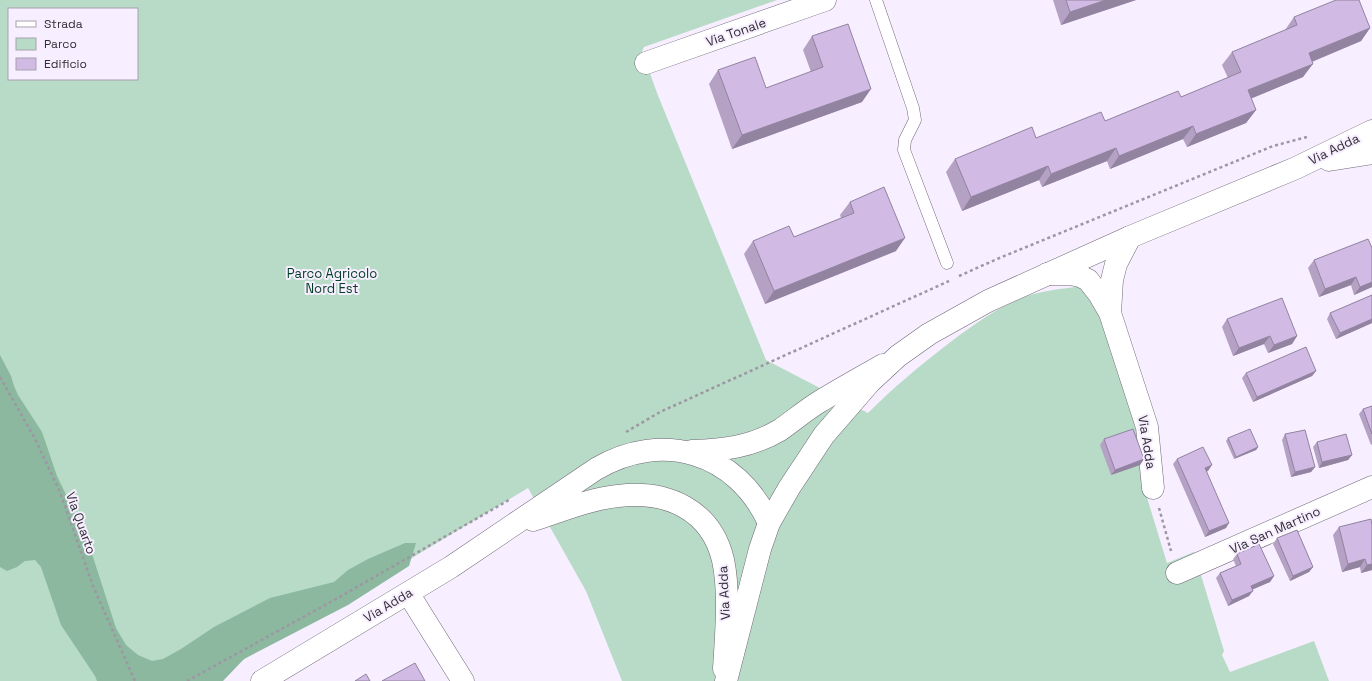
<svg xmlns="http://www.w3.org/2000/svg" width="1372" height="681" font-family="'Space Grotesk',sans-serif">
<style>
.green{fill:#b7dbc6;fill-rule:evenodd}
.forest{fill:#8bb89e}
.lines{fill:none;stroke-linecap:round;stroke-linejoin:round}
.service-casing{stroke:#6f6775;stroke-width:13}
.minor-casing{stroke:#6f6775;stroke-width:23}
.tertiary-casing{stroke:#6f6775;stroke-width:23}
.path{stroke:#9d96a3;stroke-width:2.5;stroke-dasharray:3 3;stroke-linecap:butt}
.service{stroke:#fff;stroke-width:12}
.minor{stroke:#fff;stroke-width:22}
.tertiary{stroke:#fff;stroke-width:22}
.wall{fill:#b4a1c4}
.shaded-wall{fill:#9283a0}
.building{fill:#d1bbe4;stroke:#9283a0}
.labels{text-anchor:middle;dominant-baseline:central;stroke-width:4;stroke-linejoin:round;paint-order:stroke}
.street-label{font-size:13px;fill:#312d34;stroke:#f7eeff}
.park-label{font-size:13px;fill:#003d24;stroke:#f7eeff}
</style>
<rect width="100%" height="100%" fill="#f7eeff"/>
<path class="green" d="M0,0h777l-133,47 -2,4 15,42 109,267 102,53c24,-24 49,-45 76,-66 22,-17 45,-34 71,-46 20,-10 46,-12 68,-15l24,23 41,166 -7,3 26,85 27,-11 30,99 -2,4 8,17 84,-31 15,40h-707l-36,-90 -58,-103 -320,193h-208zM9,9h128v70h-128z"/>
<path class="forest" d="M0,355l11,21 3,10 4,9 24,37 15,44 13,27 22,51 24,74 10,17 12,10 14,6 11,-2 18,-10 33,-22 56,-29 64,-16 14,-12 20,-11 37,-16h11l-7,23 -61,39 -104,54 -21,22h-126l-2,-5 -34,-51 -20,-58 -6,-7 -10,1 -8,6 -10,4 -7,-4z"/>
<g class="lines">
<defs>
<path id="service" d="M876,0l37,108 2,12 -10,20 -1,10 43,113"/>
<path id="minor" d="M646,63l179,-63
M1047,274h24l9,2 8,4 11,14 11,19 37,114 6,61
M1110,313l2,-33 4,-16 14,-27
M692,451c32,-1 59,-4 88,-21 13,-9 26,-20 39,-28 21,-13 43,-25 64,-37
M533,520c28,-9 56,-21 85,-24 48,-6 93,13 105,64 7,32 3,76 1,109
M1177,573l195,-86
M408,593l55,88
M262,681l189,-114 145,-98c66,-39 141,-17 173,54"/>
<path id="tertiary" d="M1329,160l43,-7
M726,681l26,-101 8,-31 9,-26 20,-35 35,-53 46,-53 28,-26 31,-22 59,-33 142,-64 166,-69 76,-37"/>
</defs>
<use href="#service" class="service-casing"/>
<use href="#minor" class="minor-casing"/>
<use href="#tertiary" class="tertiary-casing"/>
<path class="path" d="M959,276l38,-17 276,-113 34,-9
M0,377l34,60 26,55 33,94 42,95
M626,432l34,-20 289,-131
M1159,508l12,43
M187,681l149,-82 173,-99"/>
<use href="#service" class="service"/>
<use href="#minor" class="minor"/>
<use href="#tertiary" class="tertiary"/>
</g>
<path class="wall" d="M1053,0h83l-75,25z
M1294,17l76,11 -9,13 -49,21 -9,15 -52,21 5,12 -10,13 -59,24 -4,-8 -73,30 -3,-8 -65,26 -3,-7 -77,31 -16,-39 9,-13 150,-38 76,-24 47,-19 -6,-13 10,-13 53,-22z
M812,36l50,66 -130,47 -23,-65 9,-14 48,18 45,-16 -8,-22z
M850,202l46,49 -131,53 -21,-50 9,-13 41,-4 47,-19 -1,-3z
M1368,239l4,48 -18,8 -3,-10 -32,12 -11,-29 6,-8z
M1372,295v28l-36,16 -9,-20 3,-6z
M1227,319l70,17 -5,8 -24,9 -4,-9 -31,12 -11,-29z
M1316,371l-4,5 -59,26 -11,-24 4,-5z
M1372,406v38l-1,1 -12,-31 4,-5z
M1285,434l30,33 -4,5 -20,5 -9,-37z
M1228,438l30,9 -2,3 -22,9 -8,-18z
M1104,439l40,20 -4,6 -29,10 -11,-30z
M1317,442l35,13 -4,5 -29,8 -6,-21z
M1177,459l31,12h-2l20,57 -21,9 -32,-73z
M1371,519l1,51 -11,3 -1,-6 -18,5 -9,-37 6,-8z
M1277,538l36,29 -4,5 -19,9 -17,-37z
M1237,554l37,22 -4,6 -18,7 -3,7 -21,10 -12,-28 4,-5 16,-7 -3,-7z"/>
<path class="shaded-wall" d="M1106,0h30l-75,25 9,-13z
M1370,28l-9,13 -62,26 10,-14z
M1313,64l-10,13 -65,27 10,-14z
M871,89l-9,13 -130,47 10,-14z
M1256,110l-10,13 -59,24 9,-13z
M1193,126l-10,13 -73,30 9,-13z
M1116,148l-9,13 -65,26 9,-13z
M1048,166l-9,14 -77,31 9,-14z
M905,238l-9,13 -131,53 9,-13z
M1356,277l-5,8 -32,12 6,-8z
M1372,282v5l-18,8 6,-8z
M1372,319v4l-36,16 4,-6z
M1270,336l-6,8 -31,12 6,-8z
M1297,336l-5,8 -24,9 6,-8z
M1316,371l-4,5 -59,26 4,-5z
M1258,447l-2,3 -22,9 2,-2z
M1352,455l-4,5 -29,8 3,-6z
M1144,459l-4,6 -29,10 4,-5z
M1212,465l-4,6 -7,3 4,-6z
M1315,467l-4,5 -20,5 4,-5z
M1229,523l-3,5 -21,9 4,-6z
M1365,559l-5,8 -18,5 6,-8z
M1372,564v6l-11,3 6,-8z
M1313,567l-4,5 -19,9 3,-5z
M1274,576l-4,6 -23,10 4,-6z
M1253,591l-4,5 -21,10 4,-6z"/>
<path class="building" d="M1066,0h40l-36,12z
M1336,0h23l11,28 -61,25 4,11 -65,26 8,20 -60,24 -3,-8 -74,30 -3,-8 -65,26 -3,-8 -77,31 -16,-38 77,-32 4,11 65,-26 4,9 73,-30 3,6 60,-25 -9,-20 65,-27 -3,-8z
M848,24l23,65 -129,46 -24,-65 37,-13 11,31 57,-21 -11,-31z
M884,187l21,51 -131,53 -21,-50 36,-15 5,11 60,-24 -4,-11z
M1368,239l4,9v34l-12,5 -4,-10 -31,12 -11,-29z
M1372,295v24l-32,14 -10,-20z
M1282,298l15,38 -23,9 -4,-9 -31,12 -12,-29z
M1306,347l10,24 -59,26 -11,-24z
M1372,406v28l-9,-25z
M1133,429l11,30 -29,11 -11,-31z
M1250,429l8,18 -22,10 -8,-19z
M1305,430l10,37 -20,5 -10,-38z
M1346,434l6,21 -30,7 -5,-20z
M1203,447l9,18 -7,3 24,55 -20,8 -32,-72z
M1371,519l1,7v38l-5,1 -2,-6 -17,5 -9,-37z
M1297,530l16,37 -20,9 -16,-38z
M1259,544l15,32 -23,10 2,5 -21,9 -12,-27 21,-9 -4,-10z
M415,663l10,18h-43z
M366,674l4,7h-15z"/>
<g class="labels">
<g class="street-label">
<text transform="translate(736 32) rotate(-19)">Via Tonale</text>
<text transform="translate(1334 149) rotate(-26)">Via Adda</text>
<text transform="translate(1147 442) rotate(81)">Via Adda</text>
<text transform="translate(81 523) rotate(70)">Via Quarto</text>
<text transform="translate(1275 530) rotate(-24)">Via San Martino</text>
<text transform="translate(724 593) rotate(-93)">Via Adda</text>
<text transform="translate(388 605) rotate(-31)">Via Adda</text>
</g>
<g class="park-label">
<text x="332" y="273">Parco Agricolo<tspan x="332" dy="15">Nord Est</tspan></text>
</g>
</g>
<rect x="8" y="8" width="130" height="72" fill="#f7eeff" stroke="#a8a1ae"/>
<rect x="16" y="21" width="20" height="6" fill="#ffffff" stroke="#a8a1ae"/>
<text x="44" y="28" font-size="12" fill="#312d34">Strada</text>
<rect x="16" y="38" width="20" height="12" fill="#b7dbc6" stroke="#a8a1ae"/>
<text x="44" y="48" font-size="12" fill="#312d34">Parco</text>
<rect x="16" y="58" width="20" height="12" fill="#d1bbe4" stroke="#a8a1ae"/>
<text x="44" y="68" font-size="12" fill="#312d34">Edificio</text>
</svg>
